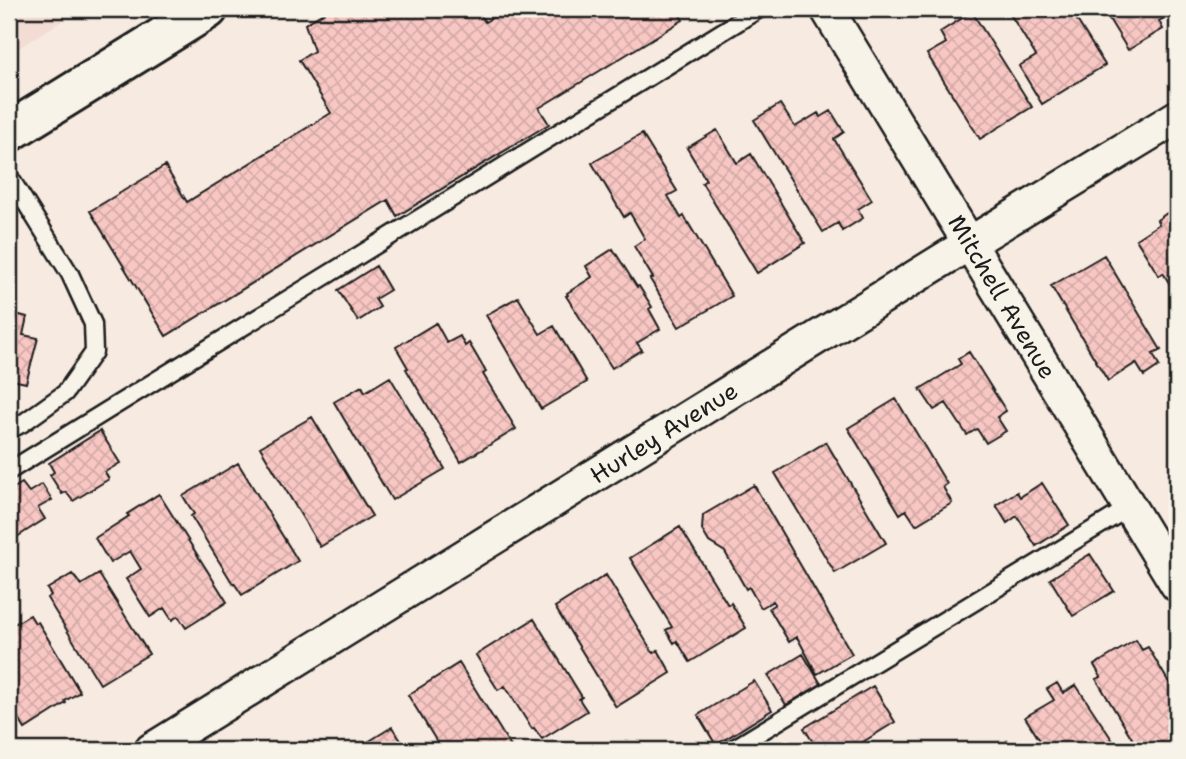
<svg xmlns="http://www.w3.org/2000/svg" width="1186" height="759" font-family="'Shantell Sans',sans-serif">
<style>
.built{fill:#f3dcd4}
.building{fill:url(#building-cross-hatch);stroke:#1c1c1c;stroke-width:2}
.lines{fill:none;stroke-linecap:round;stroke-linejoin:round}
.service-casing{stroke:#1c1c1c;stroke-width:21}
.minor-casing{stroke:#1c1c1c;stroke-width:37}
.secondary-casing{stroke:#1c1c1c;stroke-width:44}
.service{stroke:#f7f3e8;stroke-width:16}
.minor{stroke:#f7f3e8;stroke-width:32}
.secondary{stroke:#f7f3e8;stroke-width:38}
.labels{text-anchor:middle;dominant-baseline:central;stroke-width:5;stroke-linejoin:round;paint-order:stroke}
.street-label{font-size:24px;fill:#1c1c1c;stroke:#f7f3e8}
</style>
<defs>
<pattern id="building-cross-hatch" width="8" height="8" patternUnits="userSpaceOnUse" patternTransform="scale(1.75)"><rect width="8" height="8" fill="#f8c7c3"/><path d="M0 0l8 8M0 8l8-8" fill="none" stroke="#d4aaa7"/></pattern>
</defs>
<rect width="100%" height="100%" fill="#f7eae1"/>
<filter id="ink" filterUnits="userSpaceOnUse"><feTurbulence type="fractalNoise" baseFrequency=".0143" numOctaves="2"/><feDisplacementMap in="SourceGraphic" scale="14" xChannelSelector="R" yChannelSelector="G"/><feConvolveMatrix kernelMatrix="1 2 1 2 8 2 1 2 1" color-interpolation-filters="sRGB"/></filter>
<g filter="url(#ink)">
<path class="built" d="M9,9h72l-72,45z"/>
<path class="building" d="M330,9h147l8,13 22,-13h169l7,11 -144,88 10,16 -152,92 -9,-16 -222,136 -76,-125 75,-45 22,36 144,-89 -32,-53 15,-9 -9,-27z
M1007,9h63l35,56 -63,39 -23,-38 17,-10z
M1103,9h70l2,3 -16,9 4,8 -35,21z
M972,12l60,95 -52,32 -53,-85 19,-11 -6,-11z
M780,104l15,23 23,-14 3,4 10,-6 13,21 -10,7 38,61 -14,9 5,9 -21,13 -4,-8 -15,9 -69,-112z
M717,130l20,33 14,-9 54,89 -48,30 -55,-90 4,-3 -19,-32z
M642,134l35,57 -9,5 13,22 3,-2 48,80 -53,31 -29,-48 3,-1 -19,-32 11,-7 -15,-26 -6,4 -32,-54z
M1177,206v90l-14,-23 -4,3 -23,-37 23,-15 -2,-4z
M613,249l24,38 2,-1 13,21 -3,2 11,20 -23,14 5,7 -30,18 -46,-72 2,-1 -1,-2 25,-16 -6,-11z
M1104,255l57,95 -8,4 6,12 -15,10 -8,-13 -28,18 -57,-95z
M376,266l14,24 -15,9 5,8 -22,14 -20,-31z
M518,297l22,37 14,-8 33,56 -46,27 -55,-94z
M9,312l18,5 -4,18 15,3 -12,45 -14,-3 -3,16z
M436,323l11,20 13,-7 5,10 4,-3 17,29 -3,2 33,55 -55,33 -55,-93 2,-1 -12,-21z
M969,352l37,59 -9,6 9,14 -20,12 -9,-14 -10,6 -21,-32 -12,7 -14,-21 41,-25 -3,-5z
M390,377l55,92 -53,31 -58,-98 28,-16 3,6z
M896,399l51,85 -4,3 9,16 -36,22 -10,-15 -6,4 -52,-86z
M312,417l60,99 -52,31 -60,-100z
M100,431l20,32 -15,9 4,7 -36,22 -7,-9 -4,2 -12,-19 4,-3 -5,-9z
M826,442l60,101 -51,30 -60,-100z
M238,463l60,98 -56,34 -8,-12 -1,1 -42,-68 3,-2 -11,-18z
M22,483l7,9 13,-8 10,16 -14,8 7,11 -36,23v-51z
M1042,483l27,42 -33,21 -19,-30 -10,7 -11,-18 21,-13 3,5z
M754,485l98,169 -35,20 -20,-37 -8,5 -20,-34 6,-4 -2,-3 -12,7 -12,-21 -3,2 -21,-37 -16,-10 -7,-12 1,-15z
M159,494l68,108 -41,26 -8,-12 -6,4 -8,-12 -14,9 -24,-38 15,-10 -11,-18 -20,12 -15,-25 34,-22 -2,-2z
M680,527l48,78 3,-2 15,25 -56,34 -13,-21 -3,2 -8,-13 6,-3 -42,-69z
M1090,554l24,37 -41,25 -23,-37z
M72,574l9,11 18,-11 50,80 -49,30 -53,-86 4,-3 -4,-6z
M606,575l47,78 5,-3 13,23 -55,34 -61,-100z
M30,615l5,8 3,-1 42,70 -15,9 1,2 -41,26 -14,-23 3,-2 -5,-9v-68z
M534,619l48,78 -3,2 8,12 -45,28 -8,-11 -2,1 -27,-43 -7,4 -22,-35z
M1136,640l6,10 6,-3 29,49v54h-38l-43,-71 5,-2 -7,-12z
M803,654l18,30 -35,21 -18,-30z
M459,663l54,87h-71l-34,-55z
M754,681l18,29 -56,35 -18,-30z
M1057,683l6,10 13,-8 41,62 -2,1 1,2h-70l-21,-33 29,-17 -7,-11z
M873,686l22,36 -45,28h-32l-14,-22z
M392,727l15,23h-52z
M1007,741l5,9h-20z
M784,742l5,8h-19z"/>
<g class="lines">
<defs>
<path id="service" d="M9,176l61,98 23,50 1,28 -29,41 -42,30 -14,7
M9,471l750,-462
M731,750l399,-243"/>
<path id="minor" d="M827,9l350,576
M151,750l819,-507 207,-126"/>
<path id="secondary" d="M9,132l199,-123"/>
</defs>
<use href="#service" class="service-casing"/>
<use href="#minor" class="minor-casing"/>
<use href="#secondary" class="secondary-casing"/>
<use href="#service" class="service"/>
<use href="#minor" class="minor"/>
<use href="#secondary" class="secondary"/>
</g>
</g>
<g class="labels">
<g class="street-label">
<text transform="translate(1002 297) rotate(59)">Mitchell Avenue</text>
<text transform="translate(664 433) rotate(-32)">Hurley Avenue</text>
</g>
</g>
<rect width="1186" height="759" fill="none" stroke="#f7f3e8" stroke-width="35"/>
<rect x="18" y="18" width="1151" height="724" fill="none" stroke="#1c1c1c" stroke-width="2.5" filter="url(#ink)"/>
</svg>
